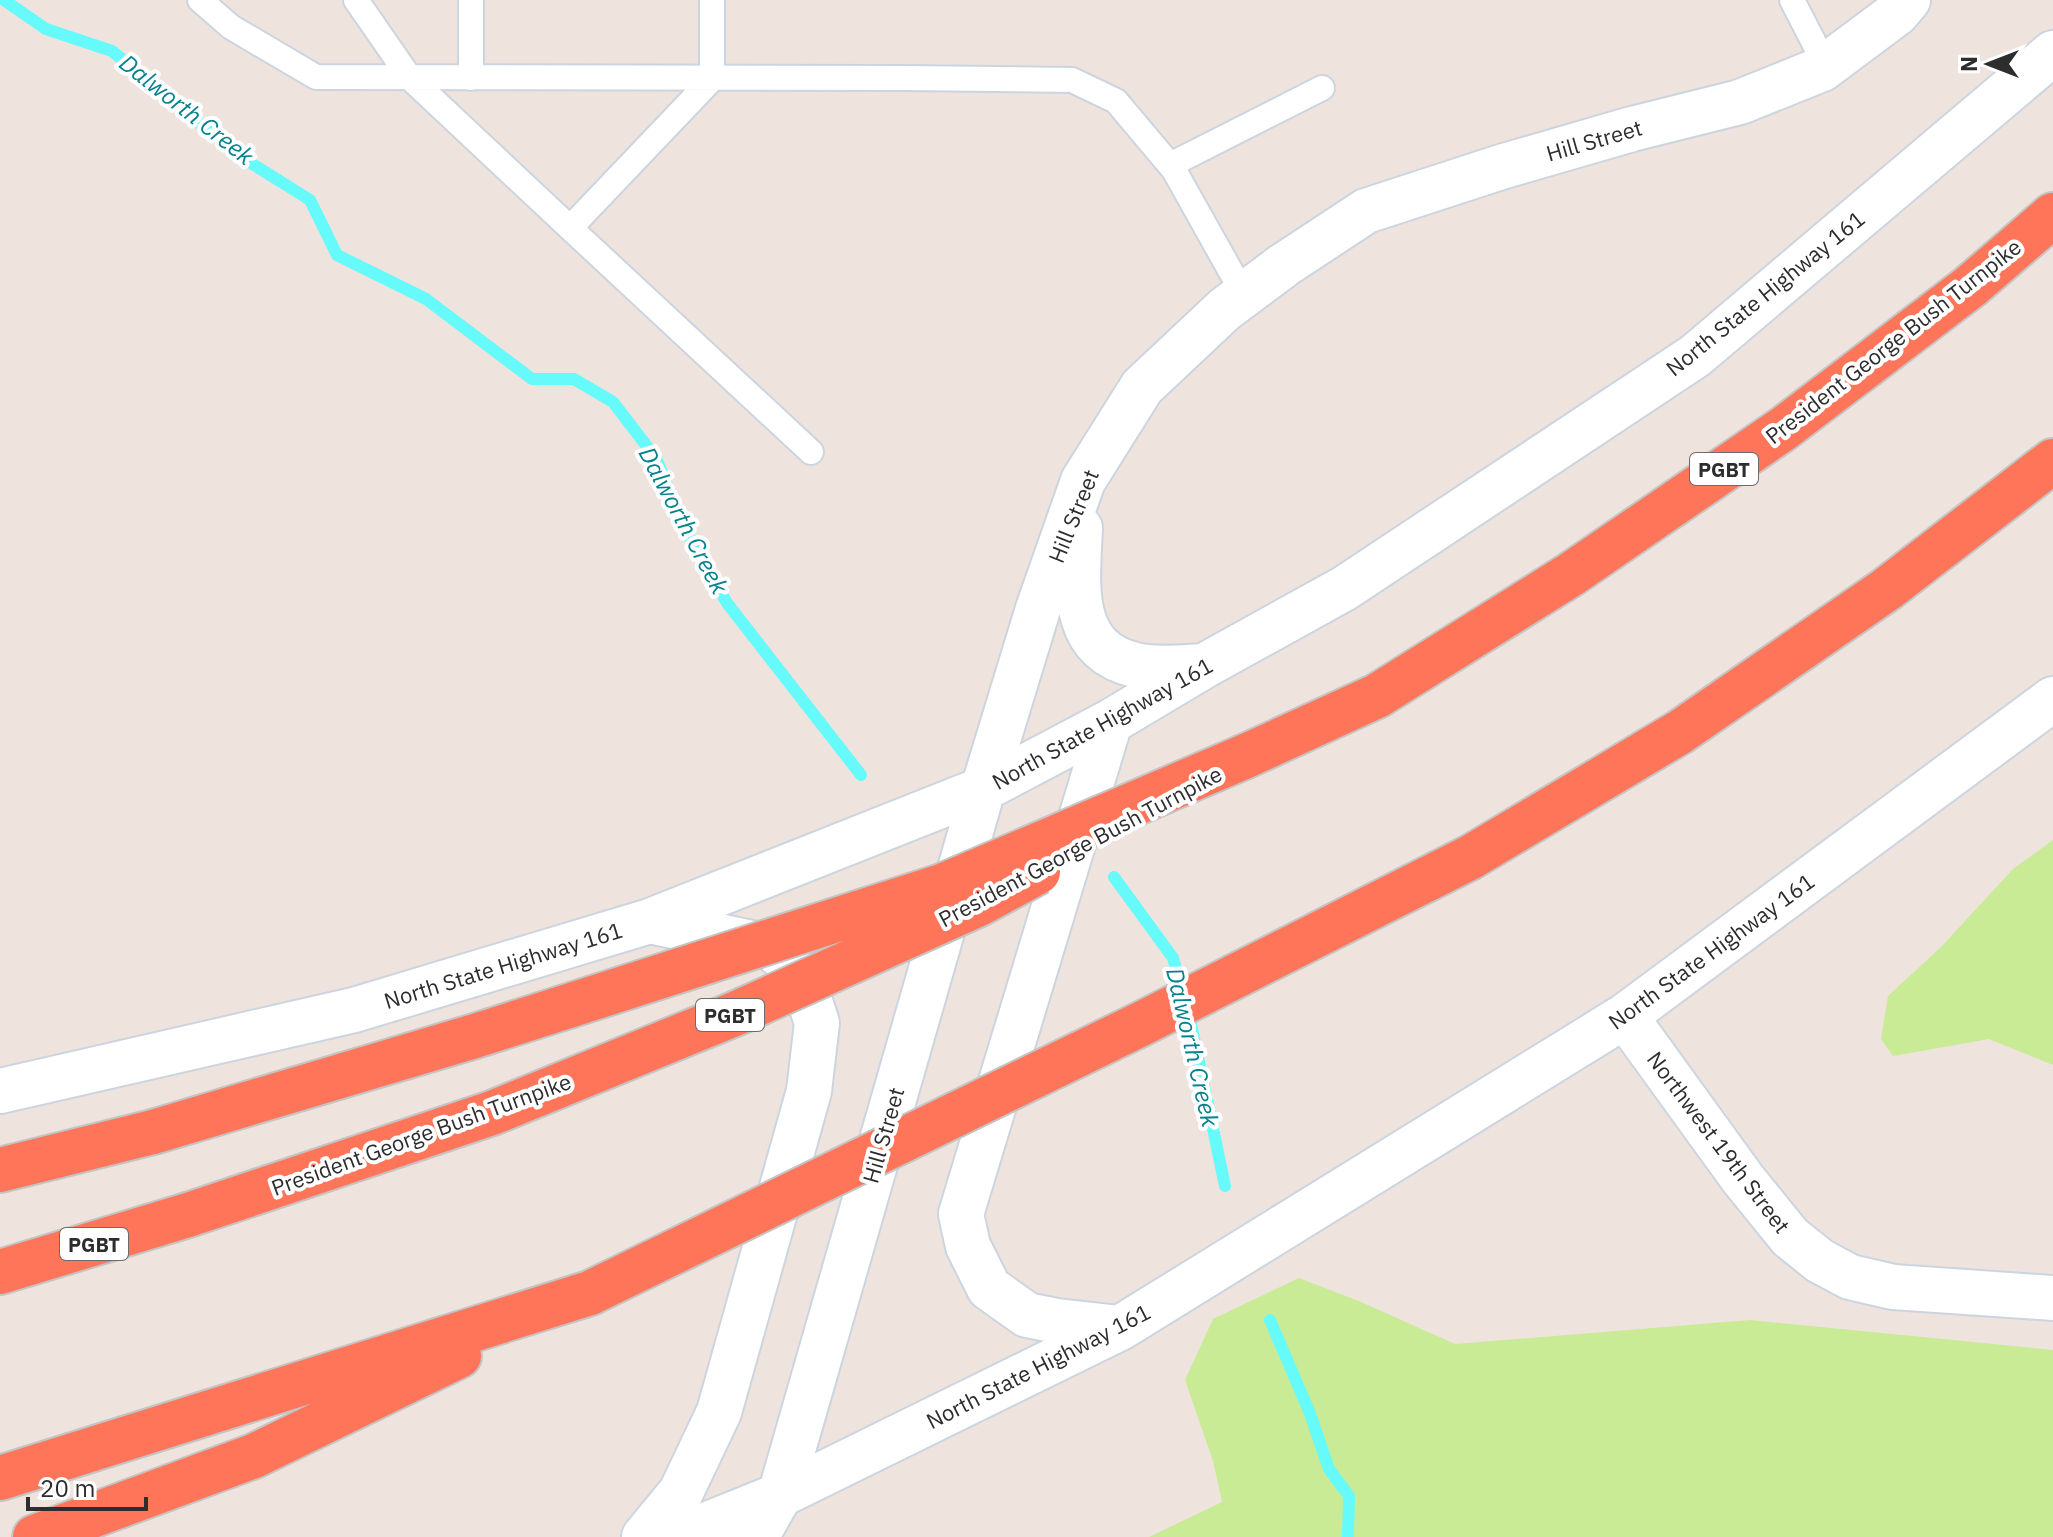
<svg xmlns="http://www.w3.org/2000/svg" width="2053" height="1537" font-family="'IBM Plex Sans',sans-serif">
<style>
.green{fill:#c9eb95}
.lines{fill:none;stroke-linecap:round;stroke-linejoin:round}
.stream{stroke:#67fafb;stroke-width:12}
.lane-casing{stroke:#ccd5df;stroke-width:28}
.secondary-casing{stroke:#ccd5df;stroke-width:48}
.highway-casing{stroke:#c4c4c4;stroke-width:48}
.lane{stroke:#fff;stroke-width:24}
.secondary{stroke:#fff;stroke-width:44}
.highway{stroke:#ff7559;stroke-width:44}
.highway-bridge-casing{stroke:#c4c4c4;stroke-width:48;stroke-linecap:butt}
.highway-bridge{stroke:#ff7559;stroke-width:44}
.labels{text-anchor:middle;dominant-baseline:central;stroke-width:8;stroke-linejoin:round;paint-order:stroke}
.shield{fill:#fff;stroke:#6c6c6c;stroke-width:2}
.shield-label{font-size:20px;font-weight:bold;fill:#2d2d2d}
.street-label{font-size:22px;fill:#2d2d2d;stroke:#fff}
.water-label{font-size:24px;font-style:italic;fill:#03838e;stroke:#fff}
</style>
<rect width="100%" height="100%" fill="#efe3de"/>
<path class="green" d="M2053,840v225l-64,-26 -96,17 -12,-17 7,-43 54,-50 71,-77z
M1299,1278l62,24 94,42 295,-24 303,30v187h-904l73,-35 -9,-41 -28,-81 28,-61z"/>
<g class="lines">
<path class="stream" d="M4,0l42,29 66,22 92,76 47,36 59,37 27,55 89,44 106,80h42l39,23 43,56 28,69 43,76 134,172
M1114,877l59,81 17,61 35,167
M1270,1320l39,91 20,58 20,27 -1,41"/>
<defs>
<path id="lane" d="M200,0l31,27 85,50 589,1 167,2 44,21 58,69 70,125
M356,0l54,78 160,150 142,-149v-79
M471,0v78
M1792,0l34,66
M1170,165l152,-77
M570,228l241,224"/>
<path id="secondary" d="M1080,528c-2,53 -13,121 55,137 22,5 47,2 69,1
M1110,722l-149,492 7,32 21,42 38,27 30,6 63,7
M1625,1016l118,163 47,58 30,24 30,16 43,10 160,11
M0,1091l354,-81 296,-89 333,-132 127,-67 94,-56 141,-78 350,-232 358,-303
M644,1537l37,-45 38,-80 90,-321 8,-68 -17,-52 -30,-24 -120,-26
M676,1537l104,-42 340,-167 505,-312 428,-317
M756,1537l24,-42 203,-706 55,-180 45,-128 59,-94 83,-78 59,-44 82,-54 135,-44 131,-38 108,-27 82,-33 75,-56 11,-13"/>
<path id="highway" d="M1246,756l131,-60 193,-121 213,-146 188,-143 82,-71
M1471,857l209,-125 207,-143 166,-128
M0,1170l153,-38
M0,1272l188,-57
M0,1478l590,-185
M35,1537l219,-81 205,-100"/>
</defs>
<use href="#lane" class="lane-casing"/>
<use href="#secondary" class="secondary-casing"/>
<use href="#highway" class="highway-casing"/>
<use href="#lane" class="lane"/>
<use href="#secondary" class="secondary"/>
<use href="#highway" class="highway"/>
<defs>
<path id="highway-bridge" d="M153,1132l322,-96 467,-150 304,-130
M188,1215l304,-102 245,-100 242,-109 59,-32
M590,1293l549,-268 332,-168"/>
</defs>
<use href="#highway-bridge" class="highway-bridge-casing"/>
<use href="#highway-bridge" class="highway-bridge"/>
</g>
<g class="labels">
<g class="shield">
<rect x="1690" y="453" width="68" height="32" rx="6"/>
<rect x="696" y="999" width="68" height="32" rx="6"/>
<rect x="60" y="1228" width="68" height="32" rx="6"/>
</g>
<g class="shield-label">
<text x="1724" y="469">PGBT</text>
<text x="730" y="1015">PGBT</text>
<text x="94" y="1244">PGBT</text>
</g>
<g class="street-label">
<text transform="translate(1594 140) rotate(-16)">Hill Street</text>
<text transform="translate(1765 293) rotate(-39)">North State Highway 161</text>
<text transform="translate(1893 341) rotate(-38)">President George Bush Turnpike</text>
<text transform="translate(1073 516) rotate(-68)">Hill Street</text>
<text transform="translate(1102 723) rotate(-29)">North State Highway 161</text>
<text transform="translate(1080 846) rotate(-28)">President George Bush Turnpike</text>
<text transform="translate(1711 951) rotate(-36)">North State Highway 161</text>
<text transform="translate(503 965) rotate(-17)">North State Highway 161</text>
<text transform="translate(421 1134) rotate(-20)">President George Bush Turnpike</text>
<text transform="translate(883 1135) rotate(-74)">Hill Street</text>
<text transform="translate(1719 1142) rotate(53)">Northwest 19th Street</text>
<text transform="translate(1038 1366) rotate(-27)">North State Highway 161</text>
</g>
<g class="water-label">
<text transform="translate(187 109) rotate(38)">Dalworth Creek</text>
<text transform="translate(684 520) rotate(62)">Dalworth Creek</text>
<text transform="translate(1193 1047) rotate(77)">Dalworth Creek</text>
</g>
</g>
<g transform="translate(1989 64) rotate(270)" stroke="#ffffff" stroke-width="6" paint-order="stroke">
<path d="M0-6L14 30L0 20L-14 30Z" fill="#2d2d2d"/>
<text y="-12" font-size="22" font-weight="bold" text-anchor="middle" fill="#2d2d2d">N</text>
</g>
<path d="M28 1497v12h118v-12" fill="none" stroke="#2d2d2d" stroke-width="4"/>
<text x="40" y="1497" font-size="24" fill="#2d2d2d" stroke="#ffffff" stroke-width="6" paint-order="stroke">20 m</text>
</svg>
